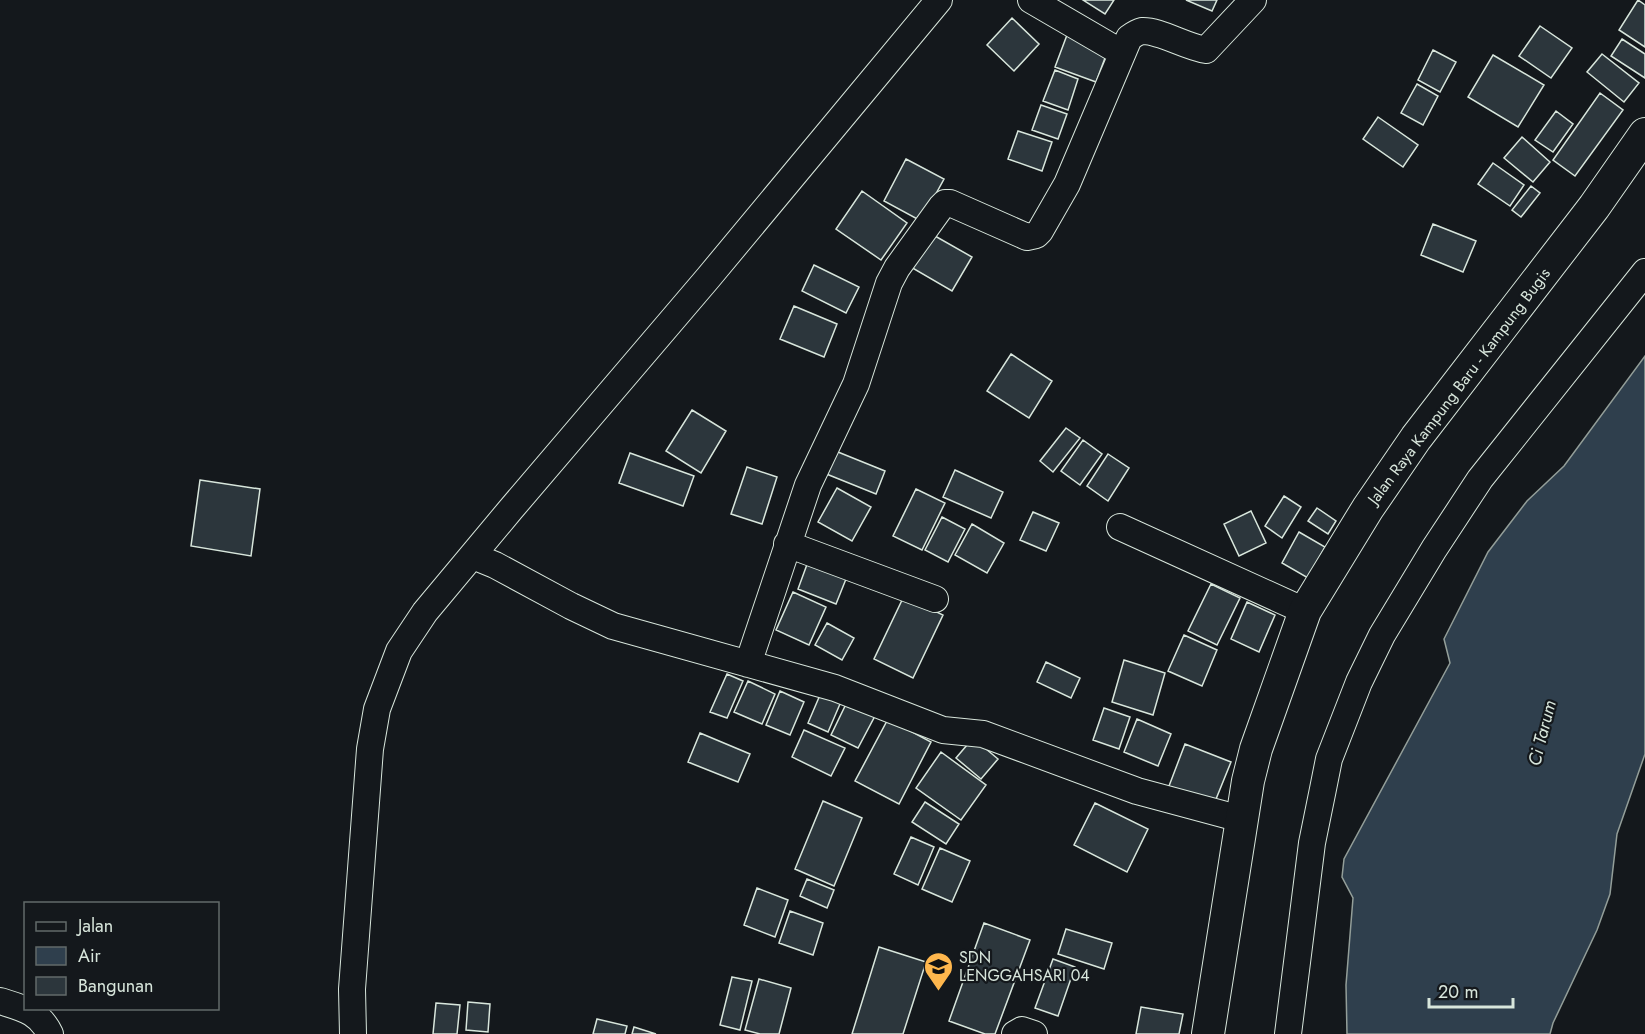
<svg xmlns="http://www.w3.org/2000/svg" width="1645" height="1034" font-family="Jost,sans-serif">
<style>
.water{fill:#2f3f4d;stroke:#939e99;stroke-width:1.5}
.building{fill:#2c363c;stroke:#d8e6dc;stroke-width:1.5}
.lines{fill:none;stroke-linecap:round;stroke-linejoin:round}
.minor-casing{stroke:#d8e6dc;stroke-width:28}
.tertiary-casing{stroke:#d8e6dc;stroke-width:34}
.minor{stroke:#14181c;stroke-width:26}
.tertiary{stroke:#14181c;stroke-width:32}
.labels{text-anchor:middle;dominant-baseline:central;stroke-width:4.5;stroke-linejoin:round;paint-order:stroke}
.street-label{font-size:16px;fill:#d8e6dc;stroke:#14181c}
.poi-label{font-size:16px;fill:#d8e6dc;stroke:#14181c;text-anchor:start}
.water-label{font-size:18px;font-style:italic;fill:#d8e6dc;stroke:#14181c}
</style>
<rect width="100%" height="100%" fill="#14181c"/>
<path class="water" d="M1645,356v398l-28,80 -7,60 -13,36 -44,93 -3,11h-203l-1,-49 7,-87 -11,-21 2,-18 106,-196 -6,-24 44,-87 39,-51 37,-35z"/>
<path class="building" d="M1083,0h31l-9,14z
M1186,0h31l-5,11z
M1638,0l7,5v42l-26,-17z
M1012,18l27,26 -25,27 -27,-26z
M1540,26l32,22 -21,30 -32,-22z
M1067,35l41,15 -12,32 -41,-15z
M1622,39l23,15v24l-34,-22z
M1433,50l23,12 -16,30 -22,-12z
M1602,54l37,29 -15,19 -37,-30z
M1493,55l51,30 -26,42 -50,-30z
M1055,70l23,9 -10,31 -25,-9z
M1417,84l21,12 -15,29 -22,-12z
M1600,93l23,17 -48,66 -22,-16z
M1041,105l26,9 -9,25 -26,-9z
M1556,111l17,13 -20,28 -18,-12z
M1378,117l40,28 -15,22 -40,-28z
M1018,131l34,11 -10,29 -34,-12z
M1522,137l28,25 -17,20 -29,-24z
M906,159l38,20 -23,42 -37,-20z
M1493,163l31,22 -14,21 -32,-22z
M1531,186l9,7 -19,24 -9,-7z
M862,191l45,32 -26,37 -45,-31z
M1433,224l43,17 -13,31 -42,-17z
M928,232l44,25 -20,34 -43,-25z
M814,265l45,22 -13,26 -44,-22z
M794,306l43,18 -13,33 -44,-18z
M1011,354l41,27 -23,37 -42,-27z
M692,410l34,21 -25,42 -35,-22z
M1066,428l14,10 -27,34 -13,-11z
M1083,440l19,14 -22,31 -19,-14z
M833,450l52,21 -9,23 -52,-21z
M630,453l64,23 -11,30 -64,-23z
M1108,454l21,14 -21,33 -21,-15z
M747,467l30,10 -15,47 -31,-10z
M955,470l48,22 -12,26 -48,-21z
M200,480l60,9 -9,67 -60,-10z
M837,488l34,19 -19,34 -34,-19z
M916,489l29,14 -23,47 -29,-14z
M1284,496l17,11 -19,31 -17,-12z
M1317,508l19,13 -8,13 -20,-13z
M1251,511l15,32 -27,13 -15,-32z
M1033,512l26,11 -13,28 -26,-11z
M942,517l23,12 -17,33 -23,-12z
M972,524l32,19 -17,30 -32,-18z
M1299,532l26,15 -17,31 -26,-15z
M809,559l39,15 -12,30 -38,-15z
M1211,584l29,14 -23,47 -29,-14z
M793,592l33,15 -17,38 -33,-15z
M904,596l39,19 -30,63 -39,-19z
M1247,602l28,13 -16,37 -28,-13z
M827,623l27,15 -12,22 -27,-15z
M1184,635l33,15 -15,36 -34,-15z
M1124,660l41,13 -12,42 -41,-13z
M1046,662l34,16 -9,20 -34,-16z
M727,674l16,7 -16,37 -17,-6z
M748,681l27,13 -13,30 -28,-12z
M823,688l20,9 -15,35 -20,-9z
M780,691l24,11 -14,33 -24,-10z
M848,700l28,14 -18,34 -27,-13z
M1104,708l26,9 -11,32 -26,-9z
M888,719l43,23 -32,62 -44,-23z
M1137,719l34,15 -13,32 -34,-14z
M804,730l41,18 -14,28 -39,-19z
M700,733l50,21 -12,28 -50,-20z
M973,738l25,21 -17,20 -25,-21z
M1185,744l46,18 -17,42 -45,-18z
M941,752l45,33 -25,35 -45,-32z
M823,801l39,17 -28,68 -39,-17z
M925,802l34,22 -13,20 -34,-22z
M1095,803l53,26 -21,43 -53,-27z
M911,837l23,10 -16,38 -24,-11z
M940,848l30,13 -18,41 -30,-13z
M807,879l27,11 -7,18 -27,-12z
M757,888l31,12 -13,37 -31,-12z
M790,911l33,12 -10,32 -34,-12z
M984,923l46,17 -35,94h-10l-36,-13z
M1066,929l46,14 -8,26 -46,-15z
M879,947l47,15 -23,72h-51z
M1053,959l22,8 -17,49 -23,-8z
M732,977l20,4 -12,49 -20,-5z
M759,979l32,9 -12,46h-19l-15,-4z
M468,1002l22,2 -2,28 -22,-2z
M436,1003l24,2 -3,29h-24z
M1141,1007l42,7 -4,20h-43z
M597,1019l30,7 -2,8h-32z
M634,1027l22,7h-24z"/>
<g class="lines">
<defs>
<path id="minor" d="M1031,0l91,53
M1120,527l185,84
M787,544l148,55
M473,556l22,9 76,41 42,20 222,62 108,42 40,4 154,57 104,28
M748,664l60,-179 48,-101 33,-101 8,-15 44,-61 4,-4h5l77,34 9,-2 4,-4 27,-47 62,-146c4,-3 8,-6 13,-7 17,-1 44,16 64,19l47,-50
M0,1001c22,7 39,10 50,33
M353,1034l-1,-45 18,-240 7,-40 22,-58 26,-39 86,-103 197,-231 231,-278
M1015,1034l7,-4 12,4
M1288,1034l24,-191 11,-54 6,-30 30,-77 23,-47 52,-86 46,-70 165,-207"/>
<path id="tertiary" d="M1208,1034l40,-253 8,-32 49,-138 63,-103 48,-70 178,-231 51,-73"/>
</defs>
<use href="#minor" class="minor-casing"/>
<use href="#tertiary" class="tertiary-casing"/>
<use href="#minor" class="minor"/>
<use href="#tertiary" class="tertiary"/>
</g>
<defs>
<symbol id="school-pin" viewBox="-11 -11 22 30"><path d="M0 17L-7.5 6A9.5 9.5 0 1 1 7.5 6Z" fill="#ffb74d" stroke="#14181c"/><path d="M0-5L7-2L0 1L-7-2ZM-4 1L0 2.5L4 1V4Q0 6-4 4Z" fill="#111"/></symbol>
</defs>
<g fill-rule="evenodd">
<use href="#school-pin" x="922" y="950" width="33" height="45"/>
</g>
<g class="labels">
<g class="street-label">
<text transform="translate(1459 386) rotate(-53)">Jalan Raya Kampung Baru - Kampung Bugis</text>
</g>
<g class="poi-label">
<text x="959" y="957">SDN<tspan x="959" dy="18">LENGGAHSARI 04</tspan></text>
</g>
<g class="water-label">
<text transform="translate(1542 733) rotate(-76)">Ci Tarum</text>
</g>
</g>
<rect x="24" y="902" width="195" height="108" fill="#14181c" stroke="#626a69" stroke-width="1.5"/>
<rect x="36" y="922" width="30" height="9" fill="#14181c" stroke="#626a69" stroke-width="1.5"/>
<text x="78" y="932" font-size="18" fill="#d8e6dc">Jalan</text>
<rect x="36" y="947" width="30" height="18" fill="#2f3f4d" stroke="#626a69" stroke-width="1.5"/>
<text x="78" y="962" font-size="18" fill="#d8e6dc">Air</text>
<rect x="36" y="977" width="30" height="18" fill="#2c363c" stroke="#626a69" stroke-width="1.5"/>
<text x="78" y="992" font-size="18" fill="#d8e6dc">Bangunan</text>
<path d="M1429 998v9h84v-9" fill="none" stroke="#d8e6dc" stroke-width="3"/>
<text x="1438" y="998" font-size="18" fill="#d8e6dc" stroke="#14181c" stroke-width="4.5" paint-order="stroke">20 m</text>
</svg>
